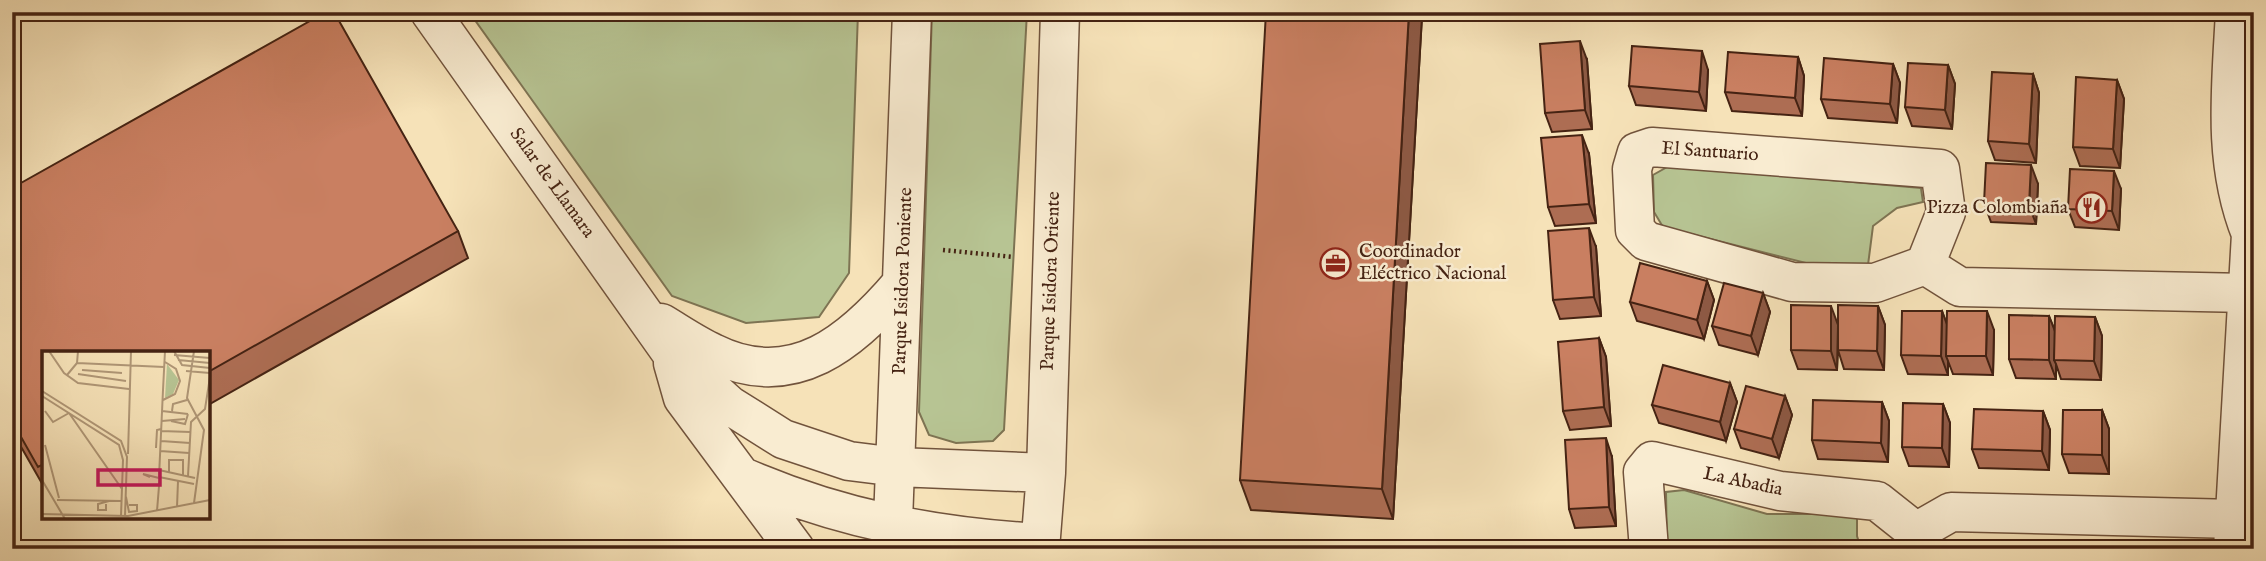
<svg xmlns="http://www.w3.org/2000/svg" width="2266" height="561" font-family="'IM FELL English',serif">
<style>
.green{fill:#b7c493;stroke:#7e7453;stroke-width:2}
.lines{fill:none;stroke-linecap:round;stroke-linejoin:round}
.minor-casing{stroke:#71533c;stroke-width:41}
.tertiary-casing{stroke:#71533c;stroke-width:41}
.path{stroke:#452313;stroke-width:4.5;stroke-dasharray:2 3.5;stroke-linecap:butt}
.minor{stroke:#f9ecd1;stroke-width:38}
.tertiary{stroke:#f9ecd1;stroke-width:38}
.wall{fill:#ad6d53;stroke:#452313;stroke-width:2}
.shaded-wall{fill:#8d5944;stroke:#452313;stroke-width:2}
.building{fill:#c97f61;stroke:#452313;stroke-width:2}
.labels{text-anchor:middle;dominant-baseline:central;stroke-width:5;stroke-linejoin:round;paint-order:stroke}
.street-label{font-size:19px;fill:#452313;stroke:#f9ecd1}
.poi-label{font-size:19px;fill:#452313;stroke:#f9ecd1;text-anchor:end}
.inset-road{fill:none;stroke:#af9676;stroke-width:2}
.view{fill:#c2185b;fill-opacity:0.15;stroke:#c2185b;stroke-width:3.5}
.inset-edge{fill:none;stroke:#452313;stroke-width:3.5}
</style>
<rect width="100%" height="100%" fill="#f6e2b8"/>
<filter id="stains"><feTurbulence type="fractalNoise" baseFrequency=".00286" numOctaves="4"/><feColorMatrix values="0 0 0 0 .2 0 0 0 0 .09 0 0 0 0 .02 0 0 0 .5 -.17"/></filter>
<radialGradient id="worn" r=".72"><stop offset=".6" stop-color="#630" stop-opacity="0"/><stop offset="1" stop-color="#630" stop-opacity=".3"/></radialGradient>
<path class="green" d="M478,12h380l-9,261 -30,44 -73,6 -74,-27 -200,-280z
M932,12h95l-23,418 -11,11 -37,2 -27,-8 -10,-23z
M1669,166l252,22 2,14 -26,6 -24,18 -5,39h-54l-151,-38 -9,-15 -1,-37z
M1684,490l83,24h90v22l4,13h-194l-1,-57z"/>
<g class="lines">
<defs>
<path id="minor" d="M430,12l242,342 57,51 54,34 66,22 48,6 149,6
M1652,147l288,22 6,43 -21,53 -50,18 -83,-1 -146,-41 -11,-11 -3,-61 5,-17z
M1925,265l35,22 287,6
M661,323c17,10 34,22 52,30 80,40 140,-12 189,-70
M673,363l10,35 112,151
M743,477c97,42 192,60 297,66
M1916,532l35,-20 284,7
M892,549l20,-537
M1040,549l6,-76 14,-461
M1649,549l-6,-77 9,-11 128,30 97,10 39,31 3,17"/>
<path id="tertiary" d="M2235,12c-4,76 -13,150 16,222
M2233,549l18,-315 3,-7"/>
</defs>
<use href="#minor" class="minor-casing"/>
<use href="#tertiary" class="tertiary-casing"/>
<path class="path" d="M943,250l71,7"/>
<use href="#minor" class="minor"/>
<use href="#tertiary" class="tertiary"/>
</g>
<path class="wall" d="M1422,16l-29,503 -142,-9 -11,-30z
M1798,57l6,19 -2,40 -70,-5 -7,-19z
M1587,60l5,69 -40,3 -7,-19z
M1893,64l7,19 -3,40 -69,-5 -7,-19z
M1948,65l7,19 -3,45 -40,-3 -7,-19z
M1708,70l-2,41 -70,-6 -7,-19z
M2033,74l6,19 -3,70 -41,-3 -7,-19z
M2117,80l7,19 -4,69 -40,-2 -7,-19z
M1589,154l7,69 -41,3 -7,-19z
M2038,184l-2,40 -45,-2 -7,-19z
M12,188l446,43 10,27 -260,147v-52h-164v134l-32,-56z
M2121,189l-2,41 -44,-3 -7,-18z
M1596,247l5,69 -41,3 -7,-19z
M1707,281l7,19 -10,39 -67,-18 -7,-19z
M1763,293l7,19 -12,43 -39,-10 -7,-19z
M1878,306l7,19 -1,45 -40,-1 -6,-19 -1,20 -39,-1 -7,-19 47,-26z
M1942,311l5,14 47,5 -1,45 -40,-1 -5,-13v14l-40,-1 -7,-19z
M2049,316l6,15 40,-14 7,19 -1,44 -40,-1 -5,-15v15l-40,-1 -7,-19z
M1599,338l7,19 5,69 -41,4 -7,-19z
M1730,383l7,19 -11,39 -67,-18 -7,-18z
M1785,396l7,19 -13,43 -38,-10 -7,-19z
M1882,402l7,19 -1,41 -70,-3 -6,-19z
M1943,404l7,19 -1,44 -40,-1 -7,-19z
M2102,410l7,19v45l-40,-1 -7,-19z
M2043,411l7,19 -1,40 -70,-2 -7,-19z
M1612,457l4,69 -41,2 -6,-19z"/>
<path class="shaded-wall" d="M40,12h9l-7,6z
M1409,12h11l2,4 -29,503 -11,-30z
M1580,41l7,19 5,69 -7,-19z
M1702,51l6,19 -2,41 -7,-19z
M1798,57l6,19 -2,40 -7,-18z
M1893,64l7,19 -3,40 -7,-19z
M1948,65l7,19 -3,45 -7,-19z
M2033,74l6,19 -3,70 -7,-19z
M2117,80l7,19 -4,69 -7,-19z
M1582,135l7,19 7,69 -7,-19z
M2031,165l7,19 -2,40 -7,-19z
M2114,171l7,18 -2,41 -7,-19z
M1589,228l7,19 5,69 -7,-19z
M1707,281l7,19 -10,39 -7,-19z
M1763,293l7,19 -12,43 -7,-19z
M1831,306l7,19 -1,45 -6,-19z
M1878,306l7,19 -1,45 -7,-19z
M1942,311l7,19 -3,26 2,5v14l-7,-19z
M1987,311l7,19 -1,45 -7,-19z
M2049,316l7,18 -2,26 2,4v15l-7,-19z
M2095,317l7,19 -1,44 -7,-19z
M1599,338l7,19 5,69 -7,-19z
M1730,383l7,19 -11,39 -6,-19z
M1785,396l7,19 -13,43 -7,-19z
M1882,402l7,19 -1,41 -7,-19z
M1943,404l7,19 -1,44 -7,-19z
M2102,410l7,19v45l-7,-19z
M2043,411l7,19 -1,40 -7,-19z
M1606,438l6,19 4,69 -7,-19z"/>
<path class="building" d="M326,12h8l124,219 -250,141v-19h-164v111l-6,3 -26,-46v-233z
M1266,12h143l-27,477 -142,-9z
M1580,41l5,69 -40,3 -5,-69z
M1632,46l70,5 -3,41 -70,-6z
M1728,52l70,5 -3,41 -70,-6z
M1824,58l69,6 -3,40 -69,-5z
M1908,63l40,2 -3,45 -40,-3z
M1992,72l41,2 -4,70 -41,-3z
M2076,77l41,3 -4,69 -40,-2z
M1582,135l7,69 -41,3 -7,-69z
M1986,163l45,2 -2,40 -45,-2z
M2070,169l44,2 -2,40 -44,-2z
M1589,228l5,69 -41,3 -5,-69z
M1640,263l67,18 -10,39 -67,-18z
M1724,283l39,10 -12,43 -39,-10z
M1791,305l40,1v45l-40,-1z
M1838,305l40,1 -1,45 -39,-1z
M1902,311h40l-1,45 -40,-1z
M1947,311h40l-1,45h-40z
M2009,315l40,1v44l-40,-1z
M2055,316l40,1 -1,44 -40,-1z
M1599,338l5,69 -41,4 -5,-69z
M1663,365l67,18 -10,39 -68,-17z
M1746,386l39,10 -13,43 -38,-10z
M1813,400l69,2 -1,41 -69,-3z
M1903,403l40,1 -1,44 -40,-1z
M1974,409l69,2 -1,40 -70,-2z
M2063,410h39v45l-40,-1z
M1606,438l3,69 -40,2 -4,-69z
M1609,541v8h-40v-6z
M1942,544l70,3v2h-70z
M2027,547h40v2h-40z"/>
<defs>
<symbol id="restaurant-ring" viewBox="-11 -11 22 22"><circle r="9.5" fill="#f9ecd1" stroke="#8f2418" stroke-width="1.5"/><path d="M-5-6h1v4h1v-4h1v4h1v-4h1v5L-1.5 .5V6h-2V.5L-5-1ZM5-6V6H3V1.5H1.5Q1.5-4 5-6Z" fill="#8f2418"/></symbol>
<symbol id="office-ring" viewBox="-11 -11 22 22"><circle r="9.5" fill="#f9ecd1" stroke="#8f2418" stroke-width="1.5"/><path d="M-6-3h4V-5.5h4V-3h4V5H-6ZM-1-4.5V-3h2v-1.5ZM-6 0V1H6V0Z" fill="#8f2418"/></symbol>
</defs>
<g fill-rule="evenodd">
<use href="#restaurant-ring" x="2074" y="190" width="35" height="35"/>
<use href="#office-ring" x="1318" y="246" width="35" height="35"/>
</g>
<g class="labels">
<g class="street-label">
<text transform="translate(1710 152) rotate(4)">El Santuario</text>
<text transform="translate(552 183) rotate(54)">Salar de Llamara</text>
<text transform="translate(903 281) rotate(-88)">Parque Isidora Poniente</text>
<text transform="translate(1051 281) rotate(-88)">Parque Isidora Oriente</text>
<text transform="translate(1743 482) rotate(12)">La Abadia</text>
</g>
<g class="poi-label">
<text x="2068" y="208">Pizza Colombiaña</text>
<text x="1359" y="252" text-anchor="start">Coordinador<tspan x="1359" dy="22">Eléctrico Nacional</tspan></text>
</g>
</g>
<g transform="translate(42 351)">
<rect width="168" height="168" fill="#f6e2b8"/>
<path d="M125,13l12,16 -6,14 -8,4z" fill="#b7c493"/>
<path class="inset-road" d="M7,0l15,22 14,10 51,6M132,0l8,14 28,3M152,0l-7,47 17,32 -10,73M132,4l36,3M136,9l32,3M35,12l87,4M40,19l40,3M144,20l24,2M36,23l48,7M25,24l10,-12 1,-12M121,39l2,-39M0,40l79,50 6,16 -2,59M0,45l77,49 4,15 -2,56M121,49l12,-6 5,-13 -4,-12 -11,-7M3,60l8,11 16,-9M120,60l26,3M130,60l1,-7 14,-4M27,62l53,76M120,70l23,-2M129,70l14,3 3,-10M119,80l29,1M119,90l29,2M3,94l14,53M114,97l1,-18 4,-1M118,100l29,2M86,103l3,-103M117,119l36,8M127,121v-12h14v15M146,125l3,-54 14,-13 5,-32M108,126l-7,-3 16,4M117,126l4,-87M117,126l35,7M0,129l23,39M84,146l3,15 8,-1v-6h-8M15,149l65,1M64,153v6h-8v-6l11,-3M135,156l1,-26M115,160l3,-37M0,163l86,2 82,-16"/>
<path class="view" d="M56,119h62v15h-62z"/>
<rect width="168" height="168" class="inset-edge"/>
</g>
<rect width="2266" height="561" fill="none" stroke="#f6e2b8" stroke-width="42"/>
<rect x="14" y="14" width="2238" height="533" fill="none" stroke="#452313" stroke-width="3.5"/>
<rect x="21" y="21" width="2224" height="519" fill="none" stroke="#452313" stroke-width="2"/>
<rect width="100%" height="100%" filter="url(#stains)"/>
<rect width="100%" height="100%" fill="url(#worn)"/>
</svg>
